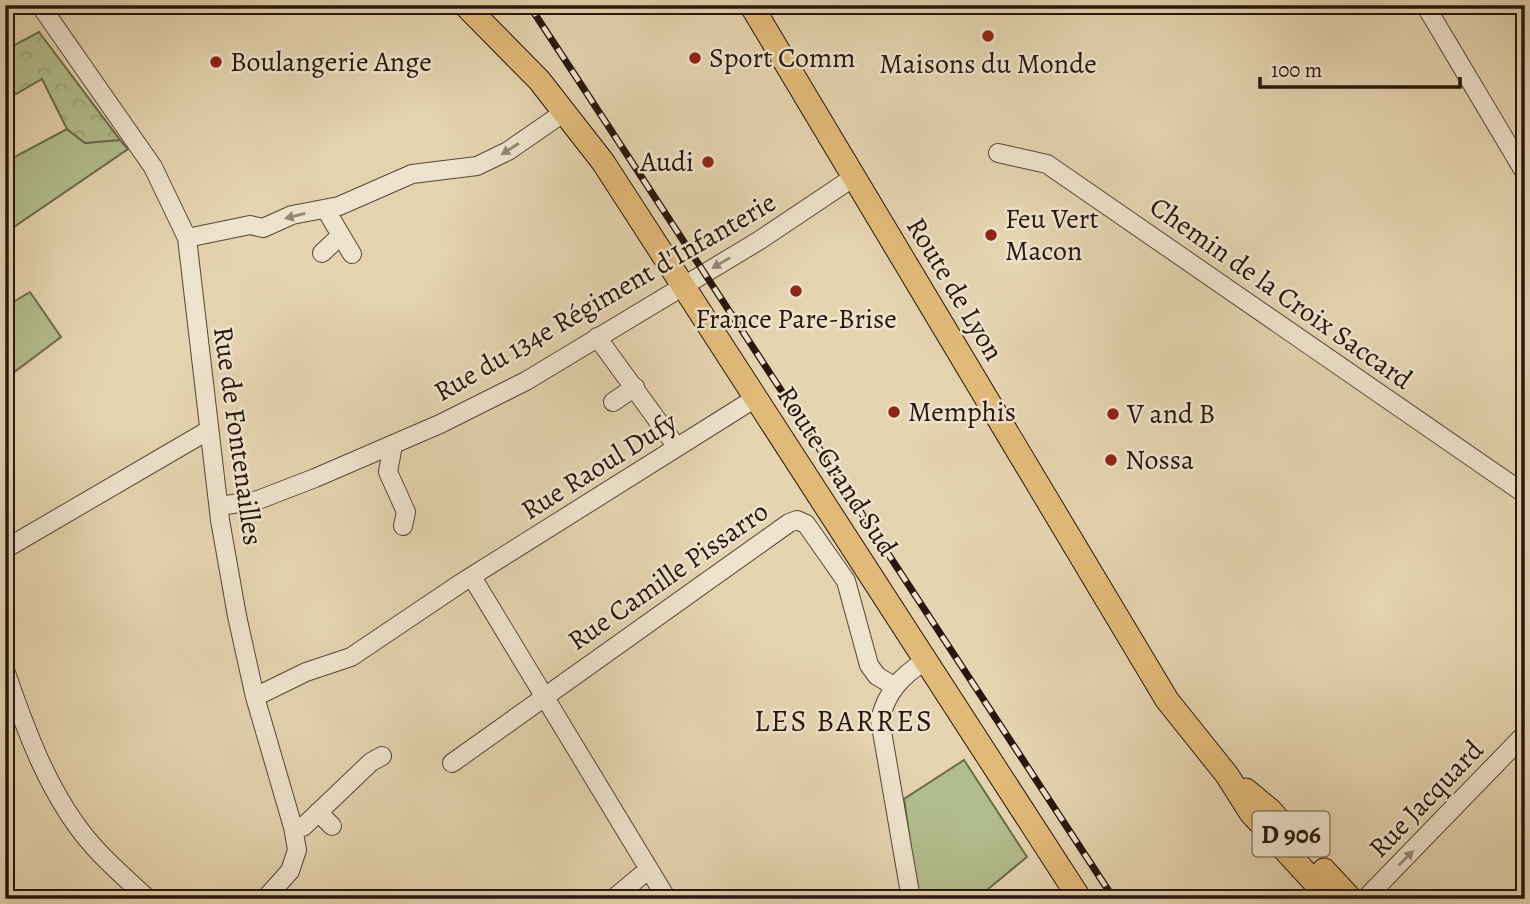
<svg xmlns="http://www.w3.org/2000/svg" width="1530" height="904" font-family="Alegreya,serif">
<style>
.grass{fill:#b2bd8d;stroke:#6c6a4d;stroke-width:2}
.forest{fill:url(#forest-crowns);stroke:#6c6a4d;stroke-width:2}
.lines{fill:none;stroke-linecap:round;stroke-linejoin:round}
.minor-casing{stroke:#564636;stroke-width:20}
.major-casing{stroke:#27160d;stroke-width:25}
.minor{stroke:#eee3cc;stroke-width:18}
.major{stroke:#e2ba78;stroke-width:23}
.rail-casing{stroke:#27160d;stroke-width:7}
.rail{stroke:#eee3cc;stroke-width:4.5;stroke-dasharray:13;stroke-linecap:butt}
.oneway{fill:#948776}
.poi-dot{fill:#8f2418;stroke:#eee3cc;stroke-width:2.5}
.labels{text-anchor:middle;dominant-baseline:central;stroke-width:5;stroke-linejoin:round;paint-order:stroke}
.shield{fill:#eee3cc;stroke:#635446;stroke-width:2}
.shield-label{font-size:26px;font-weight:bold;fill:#27160d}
.poi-label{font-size:28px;fill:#27160d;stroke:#eee3cc;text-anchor:start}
.street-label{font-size:28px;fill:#27160d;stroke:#eee3cc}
.neighbourhood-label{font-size:30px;letter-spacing:2px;fill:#27160d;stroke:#eee3cc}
</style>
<defs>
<pattern id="forest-crowns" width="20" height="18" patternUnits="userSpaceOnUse" patternTransform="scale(1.75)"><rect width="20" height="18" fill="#b2bd8d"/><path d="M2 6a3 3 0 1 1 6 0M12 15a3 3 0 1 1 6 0" fill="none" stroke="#99a278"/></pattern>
</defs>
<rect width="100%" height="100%" fill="#e5d4b0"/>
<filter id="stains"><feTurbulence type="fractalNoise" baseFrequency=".00286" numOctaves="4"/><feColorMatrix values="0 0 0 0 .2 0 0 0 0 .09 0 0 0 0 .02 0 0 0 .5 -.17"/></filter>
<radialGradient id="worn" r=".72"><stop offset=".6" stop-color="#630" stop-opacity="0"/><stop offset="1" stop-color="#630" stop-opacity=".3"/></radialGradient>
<path class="grass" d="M67,129l18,14 35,-3 8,9 -123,84v-71z
M30,292l31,45 -56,42v-72z
M964,760l63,97 -51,42h-58l-14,-100z"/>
<path class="forest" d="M39,32l81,108 -35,3 -18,-14 -25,-50 -26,15 -8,-7 -3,-37z"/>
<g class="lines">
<defs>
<path id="minor" d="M40,5l113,162 34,71 33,282 17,96 18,81 38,130 4,23 -7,21 -25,28
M1425,5l100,168
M998,153l49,11 478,330
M326,210l26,44
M187,238l63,-13 13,3 29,-13 47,-9 73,-32 65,-8 31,-15 58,-40
M322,253l18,-17
M597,337l74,102
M613,402l22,-15
M393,445l-5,27 18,40 -3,14
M220,506l38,-6 57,-22 125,-54 86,-43 234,-141 94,-63
M5,549l204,-119
M472,577l195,322
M5,670c21,61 45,128 89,177 16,18 36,35 54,52
M255,697l51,-25 45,-15 110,-74 293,-184
M452,763l337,-240 8,-3 9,4 40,57 23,84 8,11 17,10
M318,812l14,14
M293,827h10l68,-65 11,-6
M613,899l36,-30
M911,899l-31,-179c6,-27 21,-44 45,-59
M1365,899l160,-165"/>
<path id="major" d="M465,5l74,75 64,82 477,737
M751,5l416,695 60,75 24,38 79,86
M1246,790l24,20 26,29
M1324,870l27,29"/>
</defs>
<use href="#minor" class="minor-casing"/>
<use href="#major" class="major-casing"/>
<use href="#minor" class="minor"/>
<use href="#major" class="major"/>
<defs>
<path id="rail" d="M529,5l585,894"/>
</defs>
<use href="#rail" class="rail-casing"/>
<use href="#rail" class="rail"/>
</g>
<defs><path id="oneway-solid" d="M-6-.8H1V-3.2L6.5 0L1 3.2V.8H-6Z" transform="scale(1.75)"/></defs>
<g class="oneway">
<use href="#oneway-solid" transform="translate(510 149) rotate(147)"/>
<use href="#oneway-solid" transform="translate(295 216) rotate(166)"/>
<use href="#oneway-solid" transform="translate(721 263) rotate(149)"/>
<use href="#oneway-solid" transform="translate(1406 858) rotate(-45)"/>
</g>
<g class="poi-dot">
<circle cx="988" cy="36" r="7"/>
<circle cx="695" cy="58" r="7"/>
<circle cx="216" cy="62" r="7"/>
<circle cx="708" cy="162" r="7"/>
<circle cx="991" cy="235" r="7"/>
<circle cx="796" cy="291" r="7"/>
<circle cx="894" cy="412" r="7"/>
<circle cx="1113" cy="414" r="7"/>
<circle cx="1111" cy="460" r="7"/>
</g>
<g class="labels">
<rect class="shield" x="1252.5" y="811.5" width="77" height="45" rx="5"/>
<g class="shield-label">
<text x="1291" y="834">D 906</text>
</g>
<g class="poi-label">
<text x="709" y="58">Sport Comm</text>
<text x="230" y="62">Boulangerie Ange</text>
<text x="988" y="64" text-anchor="middle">Maisons du Monde</text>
<text x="694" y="162" text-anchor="end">Audi</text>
<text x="1005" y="219">Feu Vert<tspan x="1005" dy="32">Macon</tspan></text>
<text x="796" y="319" text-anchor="middle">France Pare-Brise</text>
<text x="908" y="412">Memphis</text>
<text x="1127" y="414">V and B</text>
<text x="1125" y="460">Nossa</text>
</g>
<g class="street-label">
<text transform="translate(955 289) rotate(59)">Route de Lyon</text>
<text transform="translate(1281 293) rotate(35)">Chemin de la Croix Saccard</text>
<text transform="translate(605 297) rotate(-30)">Rue du 134e Régiment d'Infanterie</text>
<text transform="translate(238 436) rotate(82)">Rue de Fontenailles</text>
<text transform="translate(599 466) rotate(-32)">Rue Raoul Dufy</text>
<text transform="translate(837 471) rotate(57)">Route Grand Sud</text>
<text transform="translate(668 576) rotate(-35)">Rue Camille Pissarro</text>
<text transform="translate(1426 799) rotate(-46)">Rue Jacquard</text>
</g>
<g class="neighbourhood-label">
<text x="844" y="721">LES BARRES</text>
</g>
</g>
<rect width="1530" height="904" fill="none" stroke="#e5d4b0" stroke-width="28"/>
<rect x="7" y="7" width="1516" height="890" fill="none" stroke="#27160d" stroke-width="3.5"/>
<rect x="14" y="14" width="1502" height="876" fill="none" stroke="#27160d" stroke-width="2"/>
<path d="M1260 77v10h200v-10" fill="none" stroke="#27160d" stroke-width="3.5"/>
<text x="1271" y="77" font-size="21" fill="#27160d" stroke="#eee3cc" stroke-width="5" paint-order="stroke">100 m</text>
<rect width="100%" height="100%" filter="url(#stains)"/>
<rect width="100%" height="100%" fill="url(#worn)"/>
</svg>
